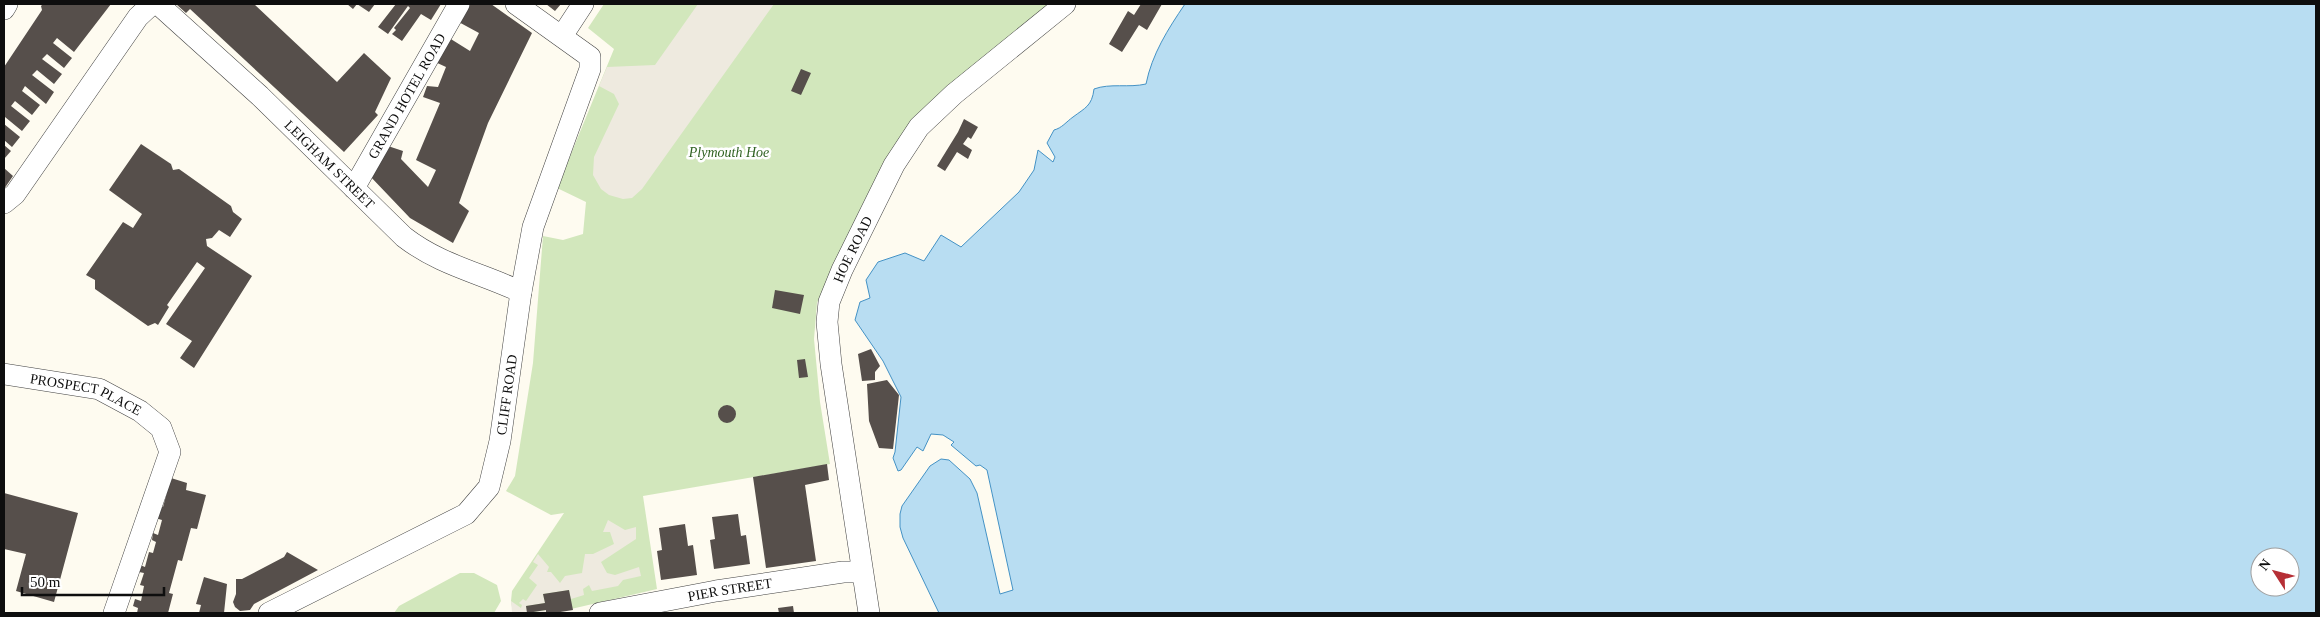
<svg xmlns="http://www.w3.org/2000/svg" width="2320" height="617" font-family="Georgia,serif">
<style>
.green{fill:#d2e7bc}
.plaza{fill:#eeeadf}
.water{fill:#b8ddf2;stroke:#4492c5;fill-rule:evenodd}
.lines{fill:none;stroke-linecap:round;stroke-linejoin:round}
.ferry{stroke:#1f6498;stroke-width:1;stroke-dasharray:6 5;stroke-linecap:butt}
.building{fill:#564f4b}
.street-casing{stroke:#414141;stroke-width:22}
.street{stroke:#fff;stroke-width:21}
.labels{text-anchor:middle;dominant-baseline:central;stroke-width:5;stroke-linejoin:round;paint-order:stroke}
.street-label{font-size:14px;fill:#0e0e0e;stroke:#fff}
.park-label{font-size:14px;font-style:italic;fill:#306222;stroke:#fff}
</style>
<rect width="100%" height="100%" fill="#fefbf0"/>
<path class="green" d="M604,4h447l-57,44 -46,42 -104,156 -27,57 -3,36 6,63 10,62 -187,32 14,93 -103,24h-41l-2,-12 1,-10 52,-78 -13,2 -45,-24 9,-15 18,-113 10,-127 20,4 20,-6 3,-32 -29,-14 57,-139 -26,-21z
M460,573h14l23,12 4,16 -7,12h-100l5,-7z"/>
<path class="plaza" d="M698,4h76l-132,185 -10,9 -9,1 -14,-4 -8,-6 -8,-14 1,-18 25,-53 -5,-10 -15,-8 8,-19 48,-2z
M608,520l17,10 11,-3v12l-35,23 6,11 8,2 24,-8 2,9 -18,4 -5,6 -26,5 -3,-6 -6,4 1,6 -13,4 -2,-9 -26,4 2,9 -19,3 2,7 18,-3v3h-33l-1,-1 -1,-11 10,7 1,-3 -3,-2 4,-4 3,2 11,-16 -8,-7 9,-13 -5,-3 5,-8 11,13 -2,5h4l9,11 5,-7 17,-3 3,-19h8l21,-10 -4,-12h-7z"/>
<path class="water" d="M1185,4h1131v609h-1377l-36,-75 -3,-11v-13l2,-8 28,-40 11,-7 8,1 21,19 7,14 23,101 13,-4 -26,-120 -7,-5 -4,1 -25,-21 3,-3 -11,-7 -12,-1 -8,17 -6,-4 -16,23 -3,1 -5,-13 2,-6 6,-55 -18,-36 -28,-41 5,-18 10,-4 -4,-18 12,-18 27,-9 19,8 17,-26 20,12 58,-55 15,-22 4,-20 15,12 2,-5 -8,-14 7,-13c8,-2 12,-8 19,-13 12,-9 19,-11 21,-28 16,-6 35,-1 52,-5 6,-30 22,-55 39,-80zM2260,557h30v30h-30z"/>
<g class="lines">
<path class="ferry" d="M2316,613v-1"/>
</g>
<path class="building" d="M43,4h68l-37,48 -17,-14 -4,5 19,15 -8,10 -17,-14 -5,5 20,15 -8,10 -17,-14 -5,5 22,17 -8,12 -21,-18 -3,5 18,14 -8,10 -17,-14 -4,5 19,15 -8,10 -17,-14 -1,1v-51l38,-57 -1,-4z
M176,4h78l83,78 27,-29 27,25 -16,34 3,3 -34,37 -154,-143 -4,4z
M347,4h28l-6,8 -12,-8 -4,5z
M396,4h45l-10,16 -10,-6 -19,27 -10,-7 4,-4 -2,-2 16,-20 -2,-2 -20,28 -10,-7z
M465,4h26l41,29 -44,90 -29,80 10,8 -16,32 -43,-25 -42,-44 17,-29 18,6 -2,8 27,28 8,-17 -20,-10 24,-57 -17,-6 4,-11 11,1 8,-20 -13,-6 13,-25 24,15 9,-18 -24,-13z
M546,4h15l-6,7z
M1141,4h21l-15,26 -8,-5 -17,27 -13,-8 19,-33 6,4z
M801,69l10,4 -10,22 -10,-4z
M964,119l14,8 -7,12 -3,-2 -5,7 9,6 -4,9 -11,-7 -12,19 -8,-5 21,-34z
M4,124l16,13 -8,10 -8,-7z
M141,144l30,20 2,6 6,-1 52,37 2,6 9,7 -12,18 -11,-7 -7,8 -6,1 1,7 45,30 -58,92 -14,-10 12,-17 -26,-17 39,-56 -8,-6 -30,43 2,2 -11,18 -3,-2 -7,3 -53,-37v-9l-9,-5 37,-53 10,6 9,-14 -33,-24z
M4,145l7,6 -7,8z
M4,168l9,8 -9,13z
M775,290l29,5 -4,19 -28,-6z
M871,349l9,17 -5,6v8l-13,1 -4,-27z
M805,359l3,18 -9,1 -2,-18z
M887,380l12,15 -6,54 -14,-1 -10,-27 -2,-37z
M718 414a9 9 0 1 1 18 0a9 9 0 1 1-18 0Z
M827,464l2,16 -24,5 11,76 -50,7 -13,-91z
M171,478l16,5 -1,7 20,5 -9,34 -6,-1 -9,33 -4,-1 -9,33 4,1 -5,19h-31l1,-5 -5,-2 2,-7 6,2 3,-15 -4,-1 4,-12 -5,-1 1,-7 5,2 4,-15 4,1 3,-11 -4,-2 1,-7 5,2 4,-15 -7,-2 3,-12 5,1z
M4,493l74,20 -24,89 -38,-11 10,-37 -22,-5z
M738,514l3,22 5,-1 4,29 -36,5 -4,-29 5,-1 -3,-22z
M685,524l3,22 5,-1 4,30 -36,5 -4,-29 5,-1 -3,-22z
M287,552l31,18 -64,34 -4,6 -10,1 -5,-4 -2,-5 3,-8v-15h6l42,-22z
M204,577l23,7 -3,29h-25l2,-8 -5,-1z
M569,590l4,20 -19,3h-8v-3l-19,3 -1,-7 19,-3 -2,-9z
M793,606l1,7h-15l-1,-5z"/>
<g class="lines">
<defs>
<g id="street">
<path id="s1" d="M158,4l102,92 144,141c36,28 77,36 117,55"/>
<path d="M4,9l3,-5"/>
<path d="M562,36l21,-32"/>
<path id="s2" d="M354,188l105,-184"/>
<path d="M4,203l11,-9 123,-177 14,-13"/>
<path id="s3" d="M4,374l95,15 41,22 21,17 9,24 -56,161"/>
<path id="s4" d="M269,613l197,-99 23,-27 11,-46 21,-149 12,-65 57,-158v-12l-74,-53"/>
<path id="s5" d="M600,613l116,-22 127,-19h19"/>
<path id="s6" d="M869,613l-38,-249 -4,-42 2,-20 13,-32 52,-105 25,-38 35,-33 111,-90"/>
</g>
</defs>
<use href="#street" class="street-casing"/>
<use href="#street" class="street"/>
</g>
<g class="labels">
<g class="street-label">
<text stroke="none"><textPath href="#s2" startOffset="106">GRAND HOTEL ROAD</textPath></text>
<text stroke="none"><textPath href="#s1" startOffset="235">LEIGHAM STREET</textPath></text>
<text stroke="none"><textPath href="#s6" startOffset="372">HOE ROAD</textPath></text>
<text stroke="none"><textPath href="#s4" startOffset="350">CLIFF ROAD</textPath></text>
<text stroke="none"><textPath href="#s3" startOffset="85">PROSPECT PLACE</textPath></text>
<text stroke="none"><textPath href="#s5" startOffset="132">PIER STREET</textPath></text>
</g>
<g class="park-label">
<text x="729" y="152">Plymouth Hoe</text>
</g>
</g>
<rect width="2320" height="617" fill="none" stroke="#0e0e0e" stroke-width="10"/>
<g transform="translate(2275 572) rotate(306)"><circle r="24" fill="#ffffff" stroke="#9f9f9f"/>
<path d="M0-4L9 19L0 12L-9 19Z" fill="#b62f36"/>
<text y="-8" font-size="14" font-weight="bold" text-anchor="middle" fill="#0e0e0e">N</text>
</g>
<path d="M22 587v8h142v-8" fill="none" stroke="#0e0e0e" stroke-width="2.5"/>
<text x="30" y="587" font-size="15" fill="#0e0e0e" stroke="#ffffff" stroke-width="4" paint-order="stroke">50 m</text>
</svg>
